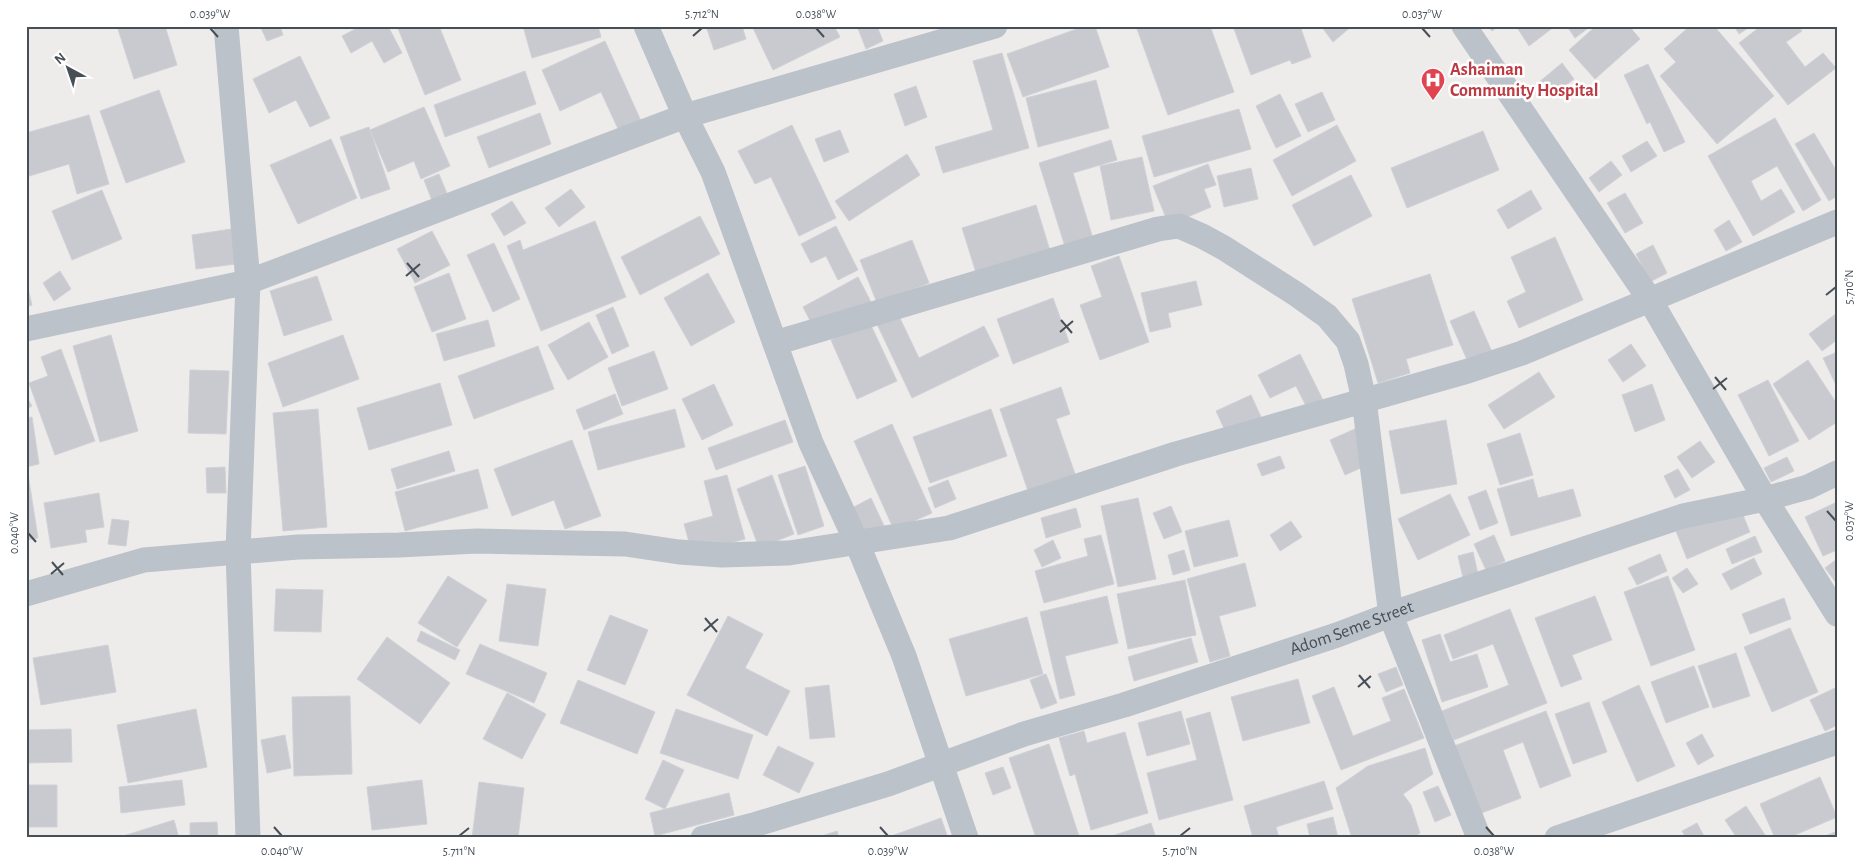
<svg xmlns="http://www.w3.org/2000/svg" width="1863" height="864" font-family="'Alegreya Sans',sans-serif">
<style>
.building{fill:#c9cad0;stroke:#d0d1d6}
.lines{fill:none;stroke-linecap:round;stroke-linejoin:round}
.street{stroke:#bbc2c9;stroke-width:25}
.ticks{fill:none;stroke:#464e56;stroke-width:2}
.labels{text-anchor:middle;dominant-baseline:central;stroke-width:5;stroke-linejoin:round;paint-order:stroke}
.health-label{font-size:18px;font-weight:bold;fill:#be3a42;stroke:#fff;text-anchor:start}
.street-label{font-size:18px;fill:#464e56;stroke:#fff}
.neatline{fill:none;stroke:#464e56;stroke-width:2}
.ticks-label{font-size:12px;text-anchor:middle;fill:#464e56}
</style>
<rect width="100%" height="100%" fill="#eeebeb"/>
<path class="building" d="M117,26h48l12,39 -43,14z
M260,26h20l3,9 -16,6z
M361,26h27l14,27 -18,10 -12,-22 -21,12 -9,-17z
M397,26h42l22,54 -36,15z
M523,26h75l3,11 -69,21z
M706,26h36l4,13 -32,11z
M752,26h82l6,11 -67,33z
M857,26h20l6,15 -17,8z
M1085,26h10l14,41 -86,30 -16,-43z
M1136,26h74l24,66 -66,23z
M1233,26h67l11,31 -19,7 -2,-4 -39,15z
M1321,26h31l-19,16z
M1488,26h11l-7,5z
M1516,26h39l-26,20z
M1567,26h24l-16,12z
M1596,26h33l11,13 -45,40 -26,-29z
M1690,26h24l60,70 -57,48 -57,-68 16,-14 -12,-13z
M1734,26h17l-12,8z
M1761,26h37l4,5 -16,11 19,25 18,-14 13,15 -48,37 -49,-62z
M605,41l36,80 -22,10 -18,-39 -41,19 -18,-41z
M1002,53l27,95 -86,25 -8,-26 58,-17 -20,-69z
M300,56l30,62 -20,9 -14,-27 -27,13 -16,-34z
M1562,63l12,16 -24,19 -12,-15z
M1648,64l37,78 -21,10 -14,-30 -3,2 -23,-49z
M525,71l11,33 -91,33 -11,-32z
M1096,80l13,48 -71,19 -12,-49z
M916,86l11,31 -22,9 -11,-32z
M159,90l26,72 -59,21 -26,-72z
M1322,92l13,28 -27,12 -13,-28z
M1280,94l21,42 -25,12 -20,-42z
M424,107l26,59 -29,13 -7,-18 -26,11 -18,-42z
M1239,109l12,40 -97,28 -12,-41z
M540,113l11,31 -62,24 -12,-31z
M89,115l20,69 -32,10 -8,-30 -43,13v-44z
M1775,118l46,82 -18,11 -26,-45 -26,15 10,20 20,-12 14,23 -42,24 -45,-80z
M792,125l44,93 -37,18 -28,-59 -16,7 -17,-33z
M1337,125l19,36 -64,35 -19,-36z
M369,127l21,62 -29,10 -21,-62z
M840,130l9,22 -25,10 -9,-23z
M1483,131l16,39 -92,38 -16,-40z
M1814,133l23,39v24l-8,5 -34,-57z
M331,139l26,59 -59,26 -28,-59z
M1111,140l6,20 -44,13 22,72 -28,8 -28,-90z
M1647,141l10,15 -26,16 -9,-16z
M907,154l13,21 -71,46 -14,-20z
M1142,157l12,54 -43,9 -11,-54z
M1611,161l11,14 -23,17 -10,-14z
M1208,164l8,21 -12,4 7,18 -42,18 -16,-39z
M1251,168l7,31 -34,8 -7,-31z
M439,174l9,22 -15,7 -9,-23z
M1351,175l21,41 -58,30 -22,-41z
M571,189l14,18 -26,20 -14,-19z
M102,190l20,49 -50,21 -20,-49z
M1531,190l11,19 -34,20 -11,-19z
M1625,193l18,30 -18,10 -18,-30z
M512,201l14,22 -22,13 -13,-22z
M1036,205l15,49 -74,22 -15,-48z
M700,216l20,38 -80,41 -19,-38z
M1729,220l13,22 -16,9 -12,-21z
M595,221l31,76 -85,34 -34,-85 13,-6 3,10z
M836,226l22,44 -20,10 -12,-24 -15,7 -10,-19z
M231,229l5,35 -40,5 -4,-34z
M432,231l18,34 -35,18 -18,-34z
M1555,237l28,63 -64,28 -12,-27 19,-9 -15,-35z
M912,240l17,43 -52,20 -17,-43z
M494,243l26,56 -27,13 -26,-57z
M1653,245l14,28 -17,9 -14,-28z
M1119,256l30,86 -49,18 -20,-55 22,-8 -11,-31z
M60,271l11,18 -17,12 -11,-18z
M449,273l17,46 -34,13 -18,-45z
M708,273l27,49 -44,24 -27,-48z
M1430,274l23,71 -47,14 4,14 -32,10 -26,-84z
M317,276l15,44 -48,16 -14,-45z
M858,277l14,27 -55,30 -14,-27z
M26,281l6,24 -6,2z
M1196,281l6,24 -34,8 3,14 -21,5 -9,-39z
M1053,298l16,44 -56,22 -16,-45z
M613,307l16,39 -17,8 -16,-39z
M896,310l23,48 65,-32 15,30 -87,42 -37,-78z
M1474,311l18,41 -24,10 -18,-41z
M1837,313v27l-15,11 -13,-17z
M488,320l7,26 -51,15 -8,-27z
M589,322l19,35 -40,23 -20,-35z
M870,323l27,58 -40,18 -26,-59z
M111,335l27,96 -38,11 -27,-96z
M343,335l16,44 -76,28 -15,-44z
M1631,344l15,22 -23,16 -15,-22z
M538,346l16,43 -80,30 -16,-43z
M61,349l34,92 -40,14 -26,-72 19,-7 -7,-19z
M654,351l14,38 -46,17 -14,-38z
M1837,352v35l-14,-29z
M1300,354l23,46 -16,8 -11,-22 -26,12 -12,-23z
M1808,360l29,44v18l-28,18 -36,-56z
M190,370l39,1 -3,63 -38,-1z
M1539,372l16,25 -51,32 -16,-24z
M1768,380l31,61 -30,15 -31,-61z
M440,383l12,42 -83,25 -12,-42z
M714,384l19,41 -31,15 -20,-41z
M1652,384l13,36 -30,12 -13,-37z
M1061,387l9,27 -14,5 19,55 -47,17 -28,-82z
M615,394l8,20 -39,16 -8,-20z
M1251,395l11,24 -35,16 -11,-24z
M26,396l6,10 -6,3z
M318,409l9,118 -44,4 -10,-118z
M675,409l10,38 -87,23 -10,-38z
M991,409l16,47 -77,27 -17,-46z
M32,417l7,47 -13,3v-49z
M785,420l8,22 -77,28 -8,-22z
M1446,420l11,64 -56,10 -12,-63z
M892,424l40,89 -38,17 -40,-89z
M1357,428l15,35 -27,12 -15,-35z
M1520,433l13,42 -33,10 -13,-41z
M572,440l29,76 -36,13 -11,-29 -42,16 -18,-47z
M1700,441l15,21 -23,16 -15,-21z
M449,451l6,20 -58,18 -6,-20z
M1280,456l5,12 -23,8 -5,-12z
M1787,457l7,14 -23,11 -7,-14z
M805,466l19,60 -26,9 -20,-60z
M225,467l1,26h-19l-1,-25z
M478,469l10,39 -83,23 -10,-39z
M1678,469l12,21 -15,8 -11,-22z
M26,474h2l10,64 -12,2z
M727,475l18,64 -53,14 -8,-29 29,-8 -9,-35z
M772,475l22,59 -35,14 -22,-59z
M1533,479l5,19 35,-9 8,27 -70,20 -14,-47z
M948,480l8,19 -21,9 -7,-20z
M1486,490l12,33 -18,7 -12,-33z
M99,493l5,34 -19,3 2,12 -36,6 -7,-45z
M1450,494l20,41 -52,25 -20,-41z
M871,498l16,34 -19,10 -16,-34z
M1138,498l18,81 -38,8 -17,-81z
M1837,502v48l-14,6 -18,-39z
M1739,505l11,27 -63,27 -11,-28z
M1171,506l11,26 -18,7 -11,-26z
M1076,508l5,19 -35,11 -5,-20z
M112,519l17,2 -3,25 -18,-2z
M1229,520l9,36 -44,11 -9,-36z
M1291,521l11,16 -22,14 -10,-16z
M1101,535l13,49 -70,19 -9,-32 53,-15 -4,-17z
M1494,535l11,26 -19,9 -12,-26z
M1755,536l7,16 -30,12 -6,-15z
M1053,540l8,18 -19,9 -8,-17z
M1184,550l6,20 -17,5 -5,-20z
M1473,552l5,22 -15,4 -5,-22z
M1660,554l7,17 -30,14 -9,-17z
M1754,558l8,16 -31,16 -9,-16z
M1837,559v25l-12,-16z
M1245,563l11,43 -37,10 11,40 -20,6 -23,-83z
M1687,568l11,16 -15,9 -11,-15z
M448,576l39,24 -30,47 -39,-24z
M1668,576l27,74 -44,16 -27,-74z
M1185,580l11,55 -68,14 -11,-55z
M507,584l39,5 -8,57 -39,-5z
M276,589l47,1 -2,42 -47,-1z
M1107,596l11,47 -53,13 10,39 -15,4 -20,-87z
M1595,596l17,44 -40,15 10,24 -21,8 -26,-69z
M1784,598l7,21 -41,15 -8,-20z
M1510,609l37,94 -93,37 -12,-29 67,-26 -16,-41 -40,15 -9,-24z
M610,615l38,15 -23,55 -38,-15z
M728,616l35,18 -18,34 45,23 -23,45 -80,-41z
M1027,617l16,57 -77,22 -17,-57z
M1790,628l28,64 -46,20 -28,-65z
M421,631l39,19 -5,10 -38,-19z
M1440,634l10,28 27,-8 11,33 -46,15 -20,-62z
M387,637l63,46 -30,41 -63,-45z
M1191,638l7,24 -64,19 -6,-24z
M480,644l67,29 -13,30 -68,-29z
M108,645l8,47 -75,13 -8,-47z
M1736,653l14,43 -37,12 -15,-42z
M1694,666l15,41 -43,16 -15,-41z
M1396,667l7,18 -17,7 -8,-18z
M1046,674l11,29 -16,6 -11,-29z
M1298,679l12,44 -67,18 -12,-44z
M578,680l77,32 -18,42 -77,-31z
M829,685l6,52 -25,2 -5,-51z
M1639,685l36,81 -38,16 -35,-80z
M1334,687l19,49 38,-15 -9,-23 22,-9 20,49 -83,32 -29,-74z
M1837,687v38l-12,6 -15,-31z
M507,693l39,21 -24,45 -39,-20z
M350,696l2,78 -58,2 -2,-79z
M1589,702l18,50 -34,12 -18,-50z
M196,709l11,58 -79,16 -11,-58z
M676,709l77,26 -15,44 -78,-26z
M1181,711l9,33 -43,12 -9,-33z
M1546,711l25,65 -31,12 -17,-46 -20,8 18,48 -42,16 -25,-68z
M1210,712l23,88 -74,20 -12,-47 50,-13 -11,-41z
M71,729l1,33 -46,1v-33z
M1084,731l3,12 38,-11 23,81 -57,17 -16,-56 -5,2 -11,-38z
M1702,734l12,22 -16,9 -12,-22z
M285,735l6,33 -24,5 -6,-33z
M1049,744l30,92 -4,2h-39l-27,-80z
M778,746l36,17 -15,30 -36,-18z
M1425,748l8,26 -30,20 8,11 9,28 -7,5h-61l-16,-50 32,-22z
M663,760l21,10 -19,39 -20,-10z
M1003,767l8,21 -18,7 -8,-22z
M1820,777l17,40 -49,21h-13l-15,-34z
M182,780l3,25 -64,8 -2,-26z
M422,780l5,44 -55,6 -5,-43z
M1324,781l9,28 -57,18 3,11h-26l-9,-32z
M479,782l45,6 -6,50h-46z
M26,785h31v42h-31z
M1438,786l13,29 -16,7 -12,-30z
M729,793l5,22 -79,21 -5,-23z
M1746,806l21,32h-30l-12,-18z
M1333,817l5,21h-28l-3,-14z
M941,818l7,20h-62z
M174,820l5,18h-62z
M217,822l1,16h-28v-15z
M1151,823l5,15h-50z
M1697,823l8,15h-19l-4,-7z
M837,831l2,7h-19l-1,-1z
M1837,831v7h-16z"/>
<g class="lines">
<g class="street">
<path d="M226,26l22,256 -10,270 10,286"/>
<path d="M646,26l39,90 28,56 98,271 46,100 47,113 62,182"/>
<path d="M1464,26l186,274 115,199 72,115"/>
<path d="M26,329l222,-47 437,-166 310,-90"/>
<path d="M775,343l383,-114 21,-3 23,10 22,12 72,46 31,22 21,25 8,23 8,36 27,216 88,222"/>
<path d="M26,594l118,-34 154,-13 101,-2 78,-4 148,3 54,8 43,3 67,-2 160,-25 227,-74 292,-83 54,-18 315,-131"/>
<path id="s1" d="M703,838l54,-14 131,-40 136,-50 100,-29 213,-70 71,-27 275,-92 82,-17 43,-12 29,-14"/>
<path d="M1557,838l280,-96"/>
</g>
</g>
<path class="ticks" d="M210,28l8,9M816,28l8,9M1422,28l8,9M693,36l9,-8M407,263l12,14M406,276l14,-12M1826,295l10,-8M1061,320l11,13M1060,332l13,-11M1715,377l11,13M1713,389l14,-11M1827,511l9,10M28,533l8,9M52,562l11,13M51,574l13,-11M705,618l12,14M704,631l14,-12M1359,675l11,13M1358,687l13,-11M274,827l8,9M880,827l8,9M1486,827l8,9M459,836l10,-8M1180,836l10,-8"/>
<defs>
<symbol id="hospital-pin" viewBox="-11 -11 22 30"><path d="M0 17L-7.5 6A9.5 9.5 0 1 1 7.5 6Z" fill="#e0444e" stroke="#fff"/><path d="M-5-5h3v3.5h4V-5h3V5h-3V1.5h-4V5h-3Z" fill="#fff"/></symbol>
</defs>
<g fill-rule="evenodd">
<use href="#hospital-pin" x="1419" y="66" width="28" height="38"/>
</g>
<g class="labels">
<g class="health-label">
<text x="1450" y="70">Ashaiman<tspan x="1450" dy="21">Community Hospital</tspan></text>
</g>
<g class="street-label">
<text stroke="none"><textPath href="#s1" startOffset="682">Adom Seme Street</textPath></text>
</g>
</g>
<rect width="1863" height="864" fill="none" stroke="#ffffff" stroke-width="55"/>
<g transform="translate(68 68) rotate(320)" stroke="#ffffff" stroke-width="4" paint-order="stroke">
<path d="M0-4L9 19L0 12L-9 19Z" fill="#464e56"/>
<text y="-8" font-size="14" font-weight="bold" text-anchor="middle" fill="#464e56">N</text>
</g>
<rect x="28" y="28" width="1808" height="808" class="neatline"/>
<g class="ticks-label">
<text x="210" y="18">0.039°W</text>
<text x="702" y="18">5.712°N</text>
<text x="816" y="18">0.038°W</text>
<text x="1422" y="18">0.037°W</text>
<text transform="translate(1849 287) rotate(-90)" y="4">5.710°N</text>
<text transform="translate(1849 521) rotate(-90)" y="4">0.037°W</text>
<text transform="translate(14 533) rotate(-90)" y="4">0.040°W</text>
<text x="282" y="855">0.040°W</text>
<text x="459" y="855">5.711°N</text>
<text x="888" y="855">0.039°W</text>
<text x="1180" y="855">5.710°N</text>
<text x="1494" y="855">0.038°W</text>
</g>
</svg>
